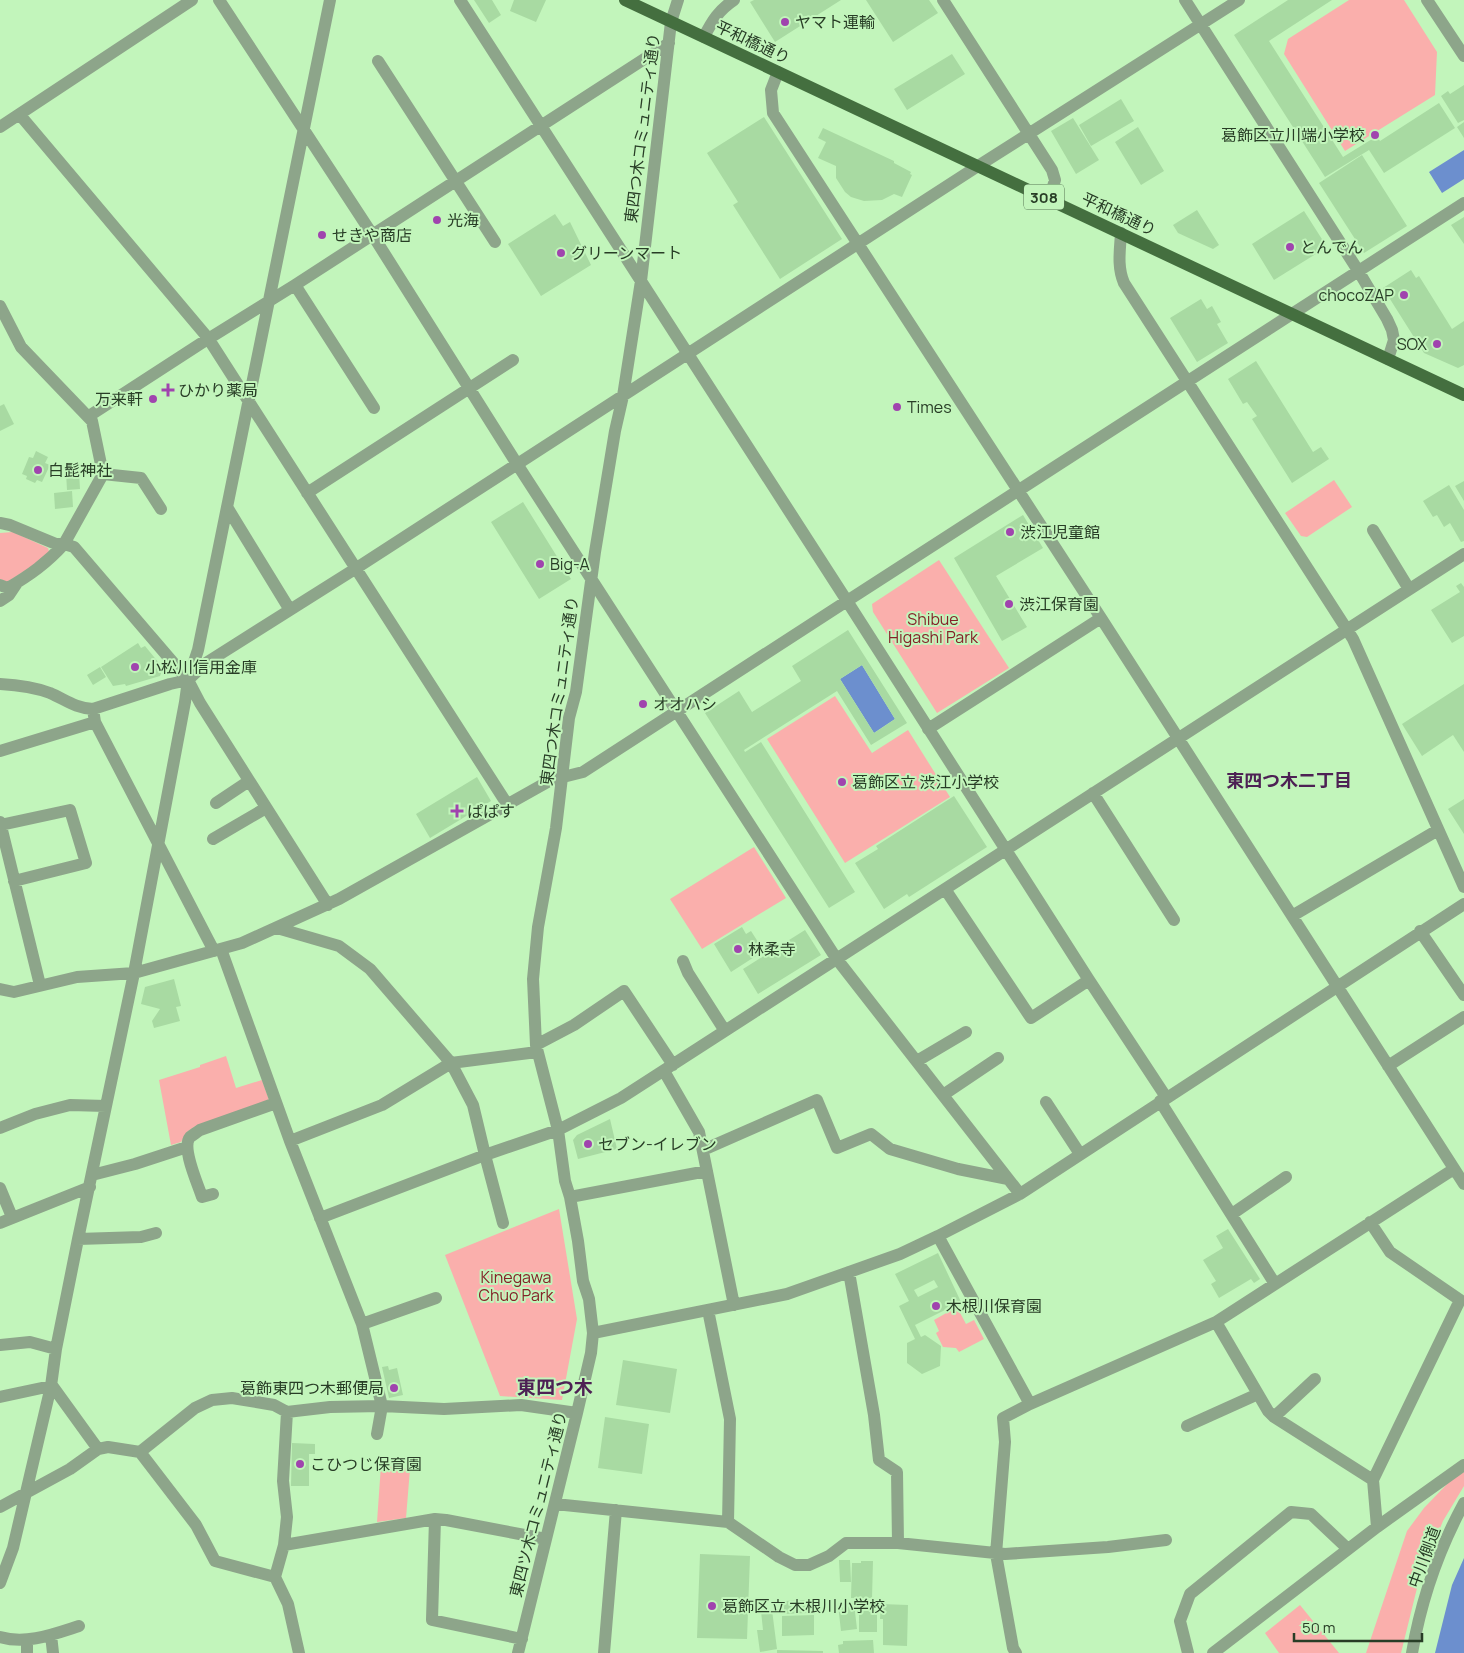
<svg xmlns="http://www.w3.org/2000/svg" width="1464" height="1653" font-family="Manrope,'Noto Sans JP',sans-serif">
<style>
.green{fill:#faafac}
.water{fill:#6c8fce}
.building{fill:#a8daa2;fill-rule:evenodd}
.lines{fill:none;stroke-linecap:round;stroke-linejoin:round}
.minor{stroke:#8da58a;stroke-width:12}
.major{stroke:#446f3f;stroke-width:12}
.poi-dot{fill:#a044ae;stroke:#c2f5bb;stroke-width:2}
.labels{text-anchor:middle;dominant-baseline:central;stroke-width:4;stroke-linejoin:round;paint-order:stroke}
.shield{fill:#c2f5bb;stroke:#567453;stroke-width:1}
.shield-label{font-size:15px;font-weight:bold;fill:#283d26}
.poi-label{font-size:16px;fill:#283d26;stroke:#c2f5bb;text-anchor:start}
.street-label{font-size:16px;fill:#283d26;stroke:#c2f5bb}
.park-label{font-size:16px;fill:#842228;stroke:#c2f5bb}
.neighbourhood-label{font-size:18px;font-weight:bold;fill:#4d2154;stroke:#c2f5bb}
.quarter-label{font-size:19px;font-weight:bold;fill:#4d2154;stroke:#c2f5bb}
</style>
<rect width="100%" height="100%" fill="#c2f5bb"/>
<path class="green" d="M1349,0h55l33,52 -2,43 -90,56 -61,-97 4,-15z
M1334,480l18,27 -45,30 -6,-1 -16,-23z
M13,532l35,16 2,7 -43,27 -7,-3v-46z
M939,560l70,108 -72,45 -64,-101 -1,-8z
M835,696l37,57 36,-23 42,67 -105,66 -78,-124z
M754,847l32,51 -84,51 -32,-50z
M226,1056l10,32 26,-8 7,20 -75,27 -7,5 -6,10 -10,3 -12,-65 41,-13v-2z
M559,1209l18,110 -15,81 -62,-4 -55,-141z
M957,1307l9,17 8,-4 10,19 -25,13 -3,-4 -13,-1 -7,-14 3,-2 -5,-11z
M381,1465l29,4 -4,49 -29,4z
M1464,1472v14l-21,35 -24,59 -18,73h-35l41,-122 17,-23 26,-27z
M1300,1605l39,48h-60l-14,-20z"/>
<path class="water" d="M1464,150v29l-22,14 -13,-21z
M862,665l33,54 -21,14 -34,-54z
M1464,1558v95h-29l17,-68z"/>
<path class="building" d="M474,0h18l9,15 -12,8z
M514,0h32l-10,22 -26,-11z
M754,0h87l-66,42 -25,-40z
M866,0h63l9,13 -45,29z
M1288,0h44l-63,41 74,116 34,-21 3,5 59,-38 16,25 -71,45 -15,-23 -44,27 -91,-142z
M952,54l13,20 -58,36 -13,-21z
M1464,85v35l-6,3 -17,-27 7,-5 2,3z
M1121,99l13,22 -43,25 -12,-21z
M764,117l78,122 -62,40 -47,-74 5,-3 -31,-49z
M1073,118l26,42 -23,14 -25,-43z
M1464,122v16l-7,-11z
M1138,127l26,44 -23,14 -26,-43z
M823,128l71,33v2l17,9 -1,2 2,1 -10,22 -8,-3 -12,6 -18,1 -13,-4 -6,-5 -9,-14v-12l-18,-8 8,-16 -8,-4z
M1362,155l45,71 -43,27 -45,-70z
M1197,210l22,35 -6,4 -35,-16 -5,-8z
M1304,211l23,36 -53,33 -22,-36z
M555,214l8,12 7,-4 21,43 -50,31 -33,-52z
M1464,217v27l-13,-19z
M1411,270l5,8 3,-2 33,53 12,-8v44l-6,3 -34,-15 -41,-65z
M1201,299l6,10 5,-3 9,16 -4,2 11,19 -31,19 -27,-44z
M1256,361l57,91 8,-5 8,12 -37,24 -40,-64 5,-3 -10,-14 -4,2 -15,-25z
M4,404l10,20 -14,7v-25z
M36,451l12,6 -3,6 5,2 -8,17 -5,-2 -2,3 -9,-4 1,-3 -5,-2 7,-17 4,1z
M79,472l1,17 -13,1 -1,-17z
M1464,481v20l-9,-15z
M1449,485l15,25v31l-3,1 -11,-19 -6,4 -7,-12 -4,2 -10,-16z
M72,491l1,16 -18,2 -1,-16z
M523,502l48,77 -32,20 -48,-77z
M1023,515l20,33 -47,28 31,51 -25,14 -48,-83z
M1461,583l3,4v49l-12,7 -21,-33 29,-18 -4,-6z
M848,630l59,93 -36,22 -34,-54 -93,59 1,2 16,-10 94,150 -26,16 -124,-195 34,-22 13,21 49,-31 -9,-15zM862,665l33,54 -21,14 -34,-54z
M138,643l3,5 4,-2 18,22 -3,8 -34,10 -1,-2 -12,2 -12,-19z
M100,667l6,10 -13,8 -6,-10z
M1464,684v68l-11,-17 -31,21 -20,-32z
M477,777l14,24 -61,37 -14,-24z
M954,796l33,51 -78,50 -2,-3 -23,15 -29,-46 23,-14 -2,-3z
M1464,799v35l-16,-25z
M742,927l4,7 5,-3 9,14 -5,3 4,6 -28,18 -17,-28z
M805,930l16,25 -63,39 -15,-25z
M174,979l7,27 -5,1 4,14 -26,7 -2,-7 8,-12 -19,-5 4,-17z
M610,1119l7,30 -39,10 -5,-19 4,-5z
M1228,1229l32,50 -6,4 -3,-4 -32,19 -8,-14 5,-3 -13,-21 20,-12 -7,-12z
M938,1253l23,49 -46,23 6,12 4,-2 16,11 -1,20 -18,8 -15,-11v-20l8,-4 -16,-33 10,-5 -14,-27zM934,1280l4,7 -20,10 -4,-7z
M623,1360l54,9 -7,44 -54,-8z
M388,1366l1,4 8,-2 6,27 -14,3 -7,-31z
M605,1417l44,7 -7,50 -44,-6z
M292,1443l23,1v10h-6v32h-18z
M700,1554l50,2 -3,83 -50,-1z
M839,1560h11l1,22h-11z
M861,1561h12l-1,37h-21l1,-35h9z
M807,1600v13l-23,1v-13z
M854,1603l3,26 -16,2 -3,-26z
M881,1604l27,1 -1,41 -24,-1v-26h-3z
M859,1606h18v26h-18z
M772,1610l5,39 -17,3 -3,-22h6l-2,-19z
M814,1615v20l-32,1v-20z
M873,1640l1,13h-35l-1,-8 5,-1v-3z
M777,1650l46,1v2h-46z"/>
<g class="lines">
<path class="minor" d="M219,0l153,234 145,230 319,494 184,236
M460,0l387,601 617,-398
M943,0l109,170 3,10 -6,19
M1185,0l174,272 28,47 5,11 2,10 -6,19
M1427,0l37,56
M704,37c8,-16 15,-27 30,-37
M378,61l117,181
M778,72l-7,18 2,23 328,505 363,566
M20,115l188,223 299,466
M0,127l192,-127
M1121,233c-1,17 -4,34 3,50l229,356 111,248
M295,285l79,123
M0,306l21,41 71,74 11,53 -39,70c-17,19 -34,31 -56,44l-8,-3
M89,416l111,-72 95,-59 374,-242
M103,474l38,4 20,31
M307,493l206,-133
M227,507l63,103
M0,523l10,2 46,19h8l10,3 114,133 12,23 128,202
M1373,530l36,59
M0,601l9,-6 8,-12
M0,684c17,1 34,3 50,9 16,7 25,15 43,16l77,-25 18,-4 18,-17 149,-94 623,-403 261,-166
M93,709l2,13 119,229
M928,729l173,-111
M0,751l95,-29
M1093,793l81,127
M216,803l33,-22
M0,822l40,163
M1,825l69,-15 16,53 -72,18
M213,839l53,-31
M945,889l86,129 58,-38
M1292,916l146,-86
M277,928l62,18 31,23 81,94 22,42 12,50 18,68
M1420,931l44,64
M221,949l69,192 72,183 20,82 -5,28
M683,961l5,12 37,58
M0,989l14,3 63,-15 57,-4 108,-30 97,-44 212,-119 32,-8 264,-171 242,379 77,117
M536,1045l38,-20 50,-34 49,74
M917,1061l49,-29
M1388,1066l76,-49
M664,1071l35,61 35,173
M943,1095l55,-37
M1160,1101l115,183
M1046,1102l34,52
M0,1128l35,-14 35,-9 36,1
M290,1141l92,-36 69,-42 86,-11
M703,1150l114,-50 20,48 34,-14 19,15 68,20 50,10
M92,1175l43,-11 52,-17
M0,1188l12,29
M213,1194l-11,3c-4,-13 -21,-49 -12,-60 3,-2 7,-5 10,-7l76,-27
M570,1197l137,-26
M1232,1214l54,-37
M320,1218l165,-63 73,-25 63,-32 843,-544
M1370,1222l20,30 70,48 -87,180 4,47
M0,1223l90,-36
M938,1236l82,-42 444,-290
M78,1239l63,-2 15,-4
M849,1272l25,143 5,45 18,12 1,71
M708,1310l22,109 -2,103
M1216,1322l52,89 6,6 99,63
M362,1324l74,-26
M593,1333l194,-39 113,-40 38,-18 92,168 -27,14 2,24 -9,112 17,94 3,5
M0,1345l30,-3 26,7
M0,1397l51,-11
M1030,1404l186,-82 238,-153
M287,1412l-4,69 4,36 -3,28 -9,32 13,27 11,49
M1274,1417l41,-38
M1187,1426l71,-32
M98,1449l10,-2 32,5 55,-44 17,-8 20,-2 42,7 13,7 43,-5 52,-1 62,3 77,-4 56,8
M140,1452l56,73 19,36 60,16
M555,1504l173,18 51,35 16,8h14l20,-9 17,-13h52l107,11 103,-7 58,-7
M0,1507l70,-38 28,-20 -47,-65
M435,1519l-3,101 90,19
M284,1545l151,-26 11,1 100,19
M0,1583l13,-35 38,-162 5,-37 22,-110 56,-266 51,-271 3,-22 10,-30 132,-650
M51,1635l2,18
M0,1637c26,8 54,-3 79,-11
M27,1653v-13
M518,1653l59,-240 14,-60 2,-20 -4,-34 -6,-18 -5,-40 -8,-44 -5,-16 -7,-51 -22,-85 -3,-66 5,-52 18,-99 13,-110 7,-26 19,-140 20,-121 8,-35 18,-115 30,-259 7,-22
M604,1653l12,-143
M1188,1653l-8,-32 10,-27 101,-82 20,2 37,35
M1213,1653l164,-126 87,-62
M1412,1653c9,-52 27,-104 52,-150"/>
<path class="major" d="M625,0l839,395"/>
</g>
<g class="poi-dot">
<circle cx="785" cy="22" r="5"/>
<circle cx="1375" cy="135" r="5"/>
<circle cx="437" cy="220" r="5"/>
<circle cx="322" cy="235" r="5"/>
<circle cx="1290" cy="247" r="5"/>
<circle cx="561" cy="253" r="5"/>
<circle cx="1404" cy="295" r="5"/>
<circle cx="1437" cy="344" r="5"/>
<path d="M165.5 382.5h5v5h5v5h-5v5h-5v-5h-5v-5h5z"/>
<circle cx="153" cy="399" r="5"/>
<circle cx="897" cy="407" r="5"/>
<circle cx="38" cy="470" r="5"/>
<circle cx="1010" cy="532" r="5"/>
<circle cx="540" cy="564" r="5"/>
<circle cx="1009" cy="604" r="5"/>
<circle cx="135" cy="667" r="5"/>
<circle cx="643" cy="704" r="5"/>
<circle cx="842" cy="782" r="5"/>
<path d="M454.5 803.5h5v5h5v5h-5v5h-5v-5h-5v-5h5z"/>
<circle cx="738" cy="949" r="5"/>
<circle cx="588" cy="1144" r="5"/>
<circle cx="936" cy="1306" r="5"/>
<circle cx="394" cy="1388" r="5"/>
<circle cx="300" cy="1464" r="5"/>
<circle cx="712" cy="1606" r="5"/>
</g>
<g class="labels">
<rect class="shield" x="1024" y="184.5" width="40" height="25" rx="4"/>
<g class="shield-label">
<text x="1044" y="197">308</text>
</g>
<g class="poi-label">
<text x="795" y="22">ヤマト運輸</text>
<text x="1365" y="135" text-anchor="end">葛飾区立川端小学校</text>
<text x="447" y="220">光海</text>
<text x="332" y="235">せきや商店</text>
<text x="1300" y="247">とんでん</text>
<text x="571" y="253">グリーンマート</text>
<text x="1394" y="295" text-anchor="end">chocoZAP</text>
<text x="1427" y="344" text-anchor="end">SOX</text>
<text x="178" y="390">ひかり薬局</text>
<text x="143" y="399" text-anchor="end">万来軒</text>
<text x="907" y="407">Times</text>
<text x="48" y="470">白髭神社</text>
<text x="1020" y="532">渋江児童館</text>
<text x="550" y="564">Big-A</text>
<text x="1019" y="604">渋江保育園</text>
<text x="145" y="667">小松川信用金庫</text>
<text x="653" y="704">オオハシ</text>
<text x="852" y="782">葛飾区立 渋江小学校</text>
<text x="467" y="811">ぱぱす</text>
<text x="748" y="949">林柔寺</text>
<text x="598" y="1144">セブン-イレブン</text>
<text x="946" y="1306">木根川保育園</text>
<text x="384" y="1388" text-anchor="end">葛飾東四つ木郵便局</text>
<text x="310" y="1464">こひつじ保育園</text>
<text x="722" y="1606">葛飾区立 木根川小学校</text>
</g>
<g class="street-label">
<text transform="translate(753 42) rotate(25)">平和橋通り</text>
<text transform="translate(642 128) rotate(-83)">東四つ木コミュニティ通り</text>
<text transform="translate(1119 214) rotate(25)">平和橋通り</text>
<text transform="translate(559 691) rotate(-82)">東四つ木コミュニティ通り</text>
<text transform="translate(538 1504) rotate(-76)">東四ツ木コミュニティ通り</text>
<text transform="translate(1424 1557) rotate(-70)">中川側道</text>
</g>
<g class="park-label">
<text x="933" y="619">Shibue<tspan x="933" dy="18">Higashi Park</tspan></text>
<text x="516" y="1277">Kinegawa<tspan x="516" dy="18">Chuo Park</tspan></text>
</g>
<g class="neighbourhood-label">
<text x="1289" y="780">東四つ木二丁目</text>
</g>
<g class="quarter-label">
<text x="555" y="1387">東四つ木</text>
</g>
</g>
<path d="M1294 1633v8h128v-8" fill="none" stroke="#283d26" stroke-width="2.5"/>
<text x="1302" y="1633" font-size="15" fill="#283d26" stroke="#c2f5bb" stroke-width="4" paint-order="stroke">50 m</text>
</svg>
